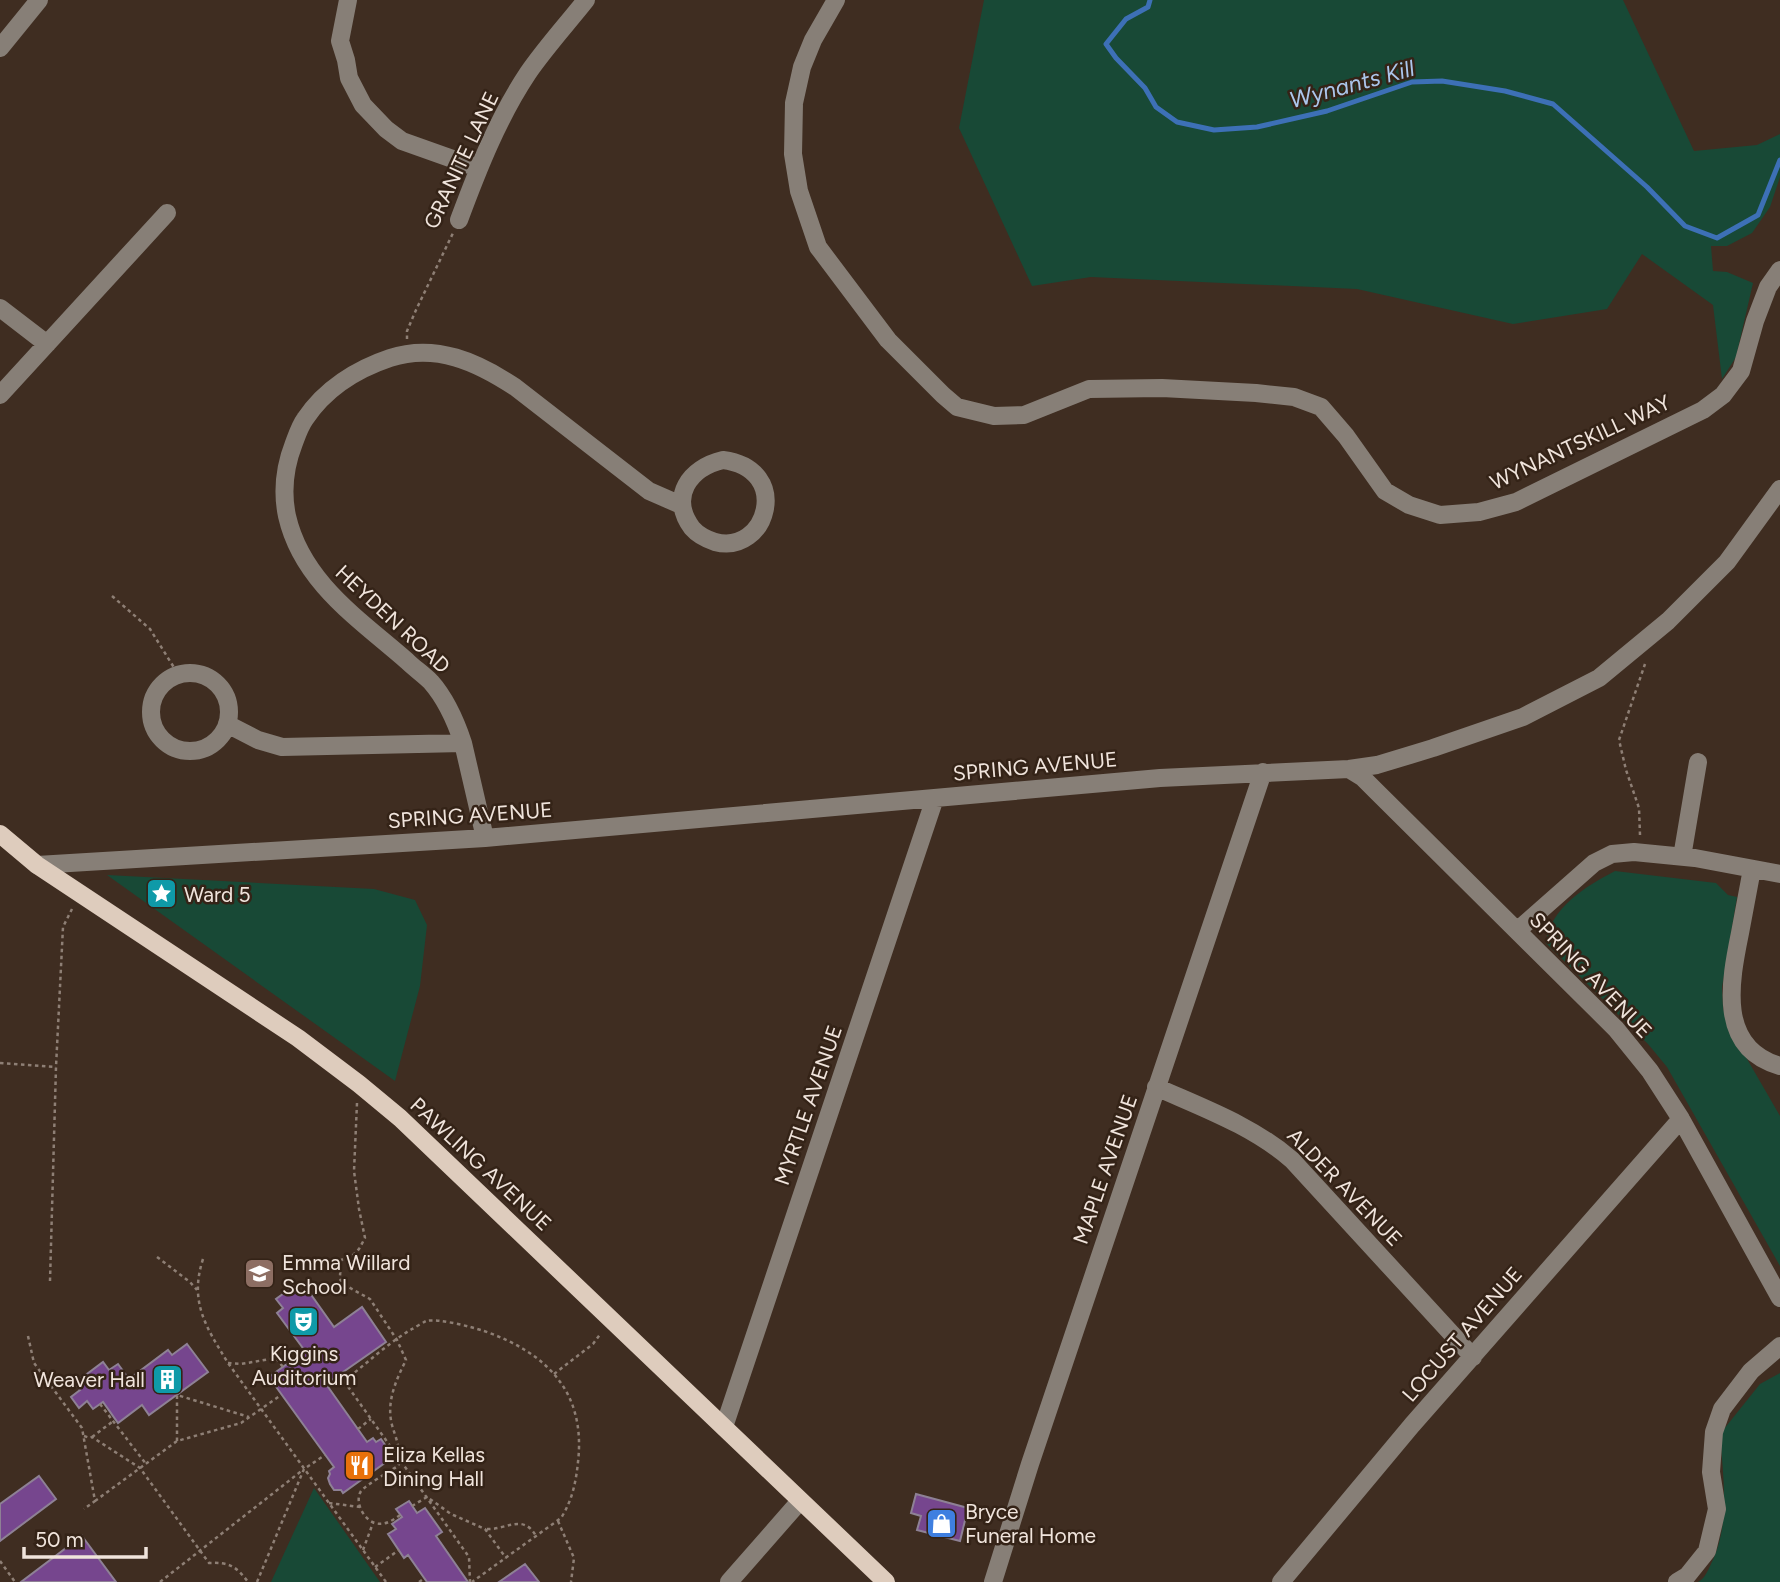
<svg xmlns="http://www.w3.org/2000/svg" width="1780" height="1582" font-family="Figtree,sans-serif">
<style>
.green{fill:#184936}
.lines{fill:none;stroke-linecap:round;stroke-linejoin:round}
.stream{stroke:#3d70b6;stroke-width:5}
.building{fill:#76468e;stroke:#8e8195;stroke-width:2}
.path{stroke:#8e7f75;stroke-width:2.5;stroke-dasharray:3.5 3.5;stroke-linecap:butt}
.minor{stroke:#877f77;stroke-width:18}
.major{stroke:#deccbd;stroke-width:18}
.labels{text-anchor:middle;dominant-baseline:central;stroke-width:5;stroke-linejoin:round;paint-order:stroke}
.street-label{font-size:21px;fill:#f0e4dc;stroke:#342317}
.poi-label{font-size:21px;fill:#f0e4dc;stroke:#342317;text-anchor:start}
.water-label{font-size:23px;font-style:italic;fill:#abc6ec;stroke:#342317}
</style>
<rect width="100%" height="100%" fill="#3f2d21"/>
<path class="green" d="M984,0h639l71,151 63,-6 23,-11v43l-10,30 -18,26 -25,13h-16l2,25 14,1 26,11 -17,74 -14,22 -9,-74 -71,-51 -35,55 -94,15 -156,-35 -266,-12 -59,9 -73,-158z
M1615,871l101,12 12,12 9,2 -15,90 1,21 5,18 52,90v150l-113,-199 -19,-23 -102,-101c4,-35 40,-57 69,-72z
M107,875l267,14 41,11 12,25 -7,61 -25,95z
M1780,1373v209h-82c7,-4 9,-10 13,-18 20,-40 12,-87 9,-130l40,-50z
M314,1488l66,94h-109z"/>
<g class="lines">
<path class="stream" d="M1150,0l-2,7 -22,12 -20,25 10,14 29,30 11,19 21,15 37,8 43,-3 70,-16 85,-29 30,-1 63,10 48,13 94,83 38,39 32,12 41,-23 22,-55"/>
</g>
<path class="building" d="M294,1286l6,9 7,-6 27,38 28,-20 24,35 -60,42 41,58 6,-4 3,4 5,-3 7,10 -1,8 2,3 -46,33 -2,-3h-7l-4,-6 -2,-6 2,-4 -1,-3 5,-4 -65,-90 36,-26 -28,-38 6,-5 -7,-9z
M187,1344l21,28 -59,43 -7,-10 -24,18 -15,-21 -10,7 -6,-8 -8,7 -8,-11 9,-7 -5,-7 28,-21 6,8 9,-6 11,15 39,-29 4,5z
M39,1476l17,23 -56,42v-37z
M916,1494l52,14 -8,33 -43,-11 4,-14 -10,-3z
M409,1501l8,12 8,-5 17,24 -6,4 32,46h-41l-19,-27 -4,3 -16,-24 8,-5 -4,-5 10,-7 -6,-8z
M82,1536l34,46h-95z
M525,1564l14,18h-40z"/>
<g class="lines">
<path class="path" d="M407,339v-8l9,-21 37,-77
M112,596l38,33 28,45
M1640,835l-1,-27 -13,-38 -7,-30 26,-76
M0,1063l56,4
M357,1103l-3,68 5,38 6,29 -6,11 -7,7 -11,4 -1,16 1,7 29,16 27,41 9,20c-10,20 -20,42 -14,65 3,11 8,21 7,33
M157,1257l33,25 7,8
M203,1259c-14,43 3,68 25,104l158,219
M50,1281l6,-214 7,-140 9,-18
M28,1336l6,27 48,65 13,73 -11,8
M228,1363l13,1 35,-6 7,9
M554,1374l39,-30 8,-11
M339,1376l5,5c22,-17 44,-38 68,-52 4,-2 10,-6 14,-8 12,-3 46,6 58,10 63,22 102,61 94,131 -2,20 -6,39 -17,56l-89,64
M344,1381l125,176 1,25
M100,1404l46,60
M358,1429l13,-10
M84,1436l6,2 2,-1 48,31 69,95c20,-1 27,3 39,19
M92,1437l20,-15
M177,1441v-46l72,22
M95,1501l82,-60 64,-18 40,-28
M329,1503l31,4
M412,1506l15,-9 24,17 34,15 21,29
M400,1515c-7,5 -15,11 -25,8 -11,-3 -21,-21 -14,-32 5,-6 29,-20 37,-25l3,-6
M558,1521l16,37 -3,24
M487,1529c19,1 36,-16 49,7
M363,1550l10,-27
M0,1561l15,21
M375,1567l24,-17
M160,1582l144,-113
M257,1582l47,-113 21,-14
M419,1582l6,-4"/>
<path class="minor" d="M348,0l-8,41 6,19 3,18 14,27 23,24 16,12 76,27
M836,0l-23,40 -11,27 -8,36 -1,51 6,37 19,56 70,93 55,55 14,12 37,9 30,-1 65,-26 73,-1 94,5 38,4 27,10 25,29 39,55 24,14 31,10 39,-3 37,-10 187,-92 20,-15 18,-24 14,-50 13,-34 12,-17
M0,48l39,-48
M459,220c19,-51 39,-102 69,-147 18,-26 39,-49 58,-73
M0,308l47,36
M0,395l167,-182
M723,460c70,9 44,96 -8,82 -9,-3 -17,-7 -23,-14 -23,-31 -3,-60 31,-68z
M151 712a39 39 0 1 1 78 0a39 39 0 1 1-78 0Z
M227,724l31,16 24,7 181,-4
M1349,769l13,8 13,13 241,239 34,42 31,48 99,179
M485,838l-22,-95c-7,-21 -17,-44 -32,-61 -8,-8 -17,-14 -24,-21 -48,-42 -105,-79 -120,-145 -5,-24 -2,-50 7,-73 3,-8 6,-17 11,-24 20,-30 52,-50 85,-61 46,-15 87,4 125,29l134,104 32,14
M1682,857l16,-95
M37,865l448,-27 675,-60 189,-9 28,-4 56,-17 90,-31 76,-39 69,-57 59,-59 53,-73
M1752,869c-4,21 -8,43 -12,64 -10,49 -23,115 40,133
M1518,930l76,-67 18,-9 22,-2 61,6 85,16
M1156,1087c47,21 97,39 136,73l181,197
M724,1427l211,-629
M729,1582l71,-81
M993,1582l37,-118 233,-692
M1281,1582l131,-157 269,-306
M1677,1582l10,-6 20,-25 10,-42 -6,-37 3,-40 8,-23 29,-38 29,-25"/>
<path class="major" d="M0,834l37,31 261,173 61,46 41,34 486,464"/>
</g>
<defs>
<symbol id="sight-square" viewBox="-11 -11 22 22"><rect x="-9" y="-9" width="18" height="18" rx="4" fill="#0f9aa8" stroke="#342317"/><path d="M0-6L1.8-2.2L6-1.7L2.9 1.2L3.7 5.4L0 3.3L-3.7 5.4L-2.9 1.2L-6-1.7L-1.8-2.2Z" fill="#fff"/></symbol>
<symbol id="school-square" viewBox="-11 -11 22 22"><rect x="-9" y="-9" width="18" height="18" rx="4" fill="#8d6e63" stroke="#342317"/><path d="M0-5L7-2L0 1L-7-2ZM-4 1L0 2.5L4 1V4Q0 6-4 4Z" fill="#fff"/></symbol>
<symbol id="theatre-square" viewBox="-11 -11 22 22"><rect x="-9" y="-9" width="18" height="18" rx="4" fill="#0f9aa8" stroke="#342317"/><path d="M-5-5.5Q0-4 5-5.5V0Q5 5 0 6Q-5 5-5 0ZM-3.3-2.5H-1v1.5H-3.3ZM1-2.5H3.3v1.5H1ZM-2.8 1Q0 5.5 2.8 1Z" fill="#fff"/></symbol>
<symbol id="building-square" viewBox="-11 -11 22 22"><rect x="-9" y="-9" width="18" height="18" rx="4" fill="#0f9aa8" stroke="#342317"/><path d="M-4-6H4V6H1V3H-1V6H-4ZM-2.5-4.3h1.7v1.8h-1.7ZM.8-4.3h1.7v1.8H.8ZM-2.5-1h1.7V.8h-1.7ZM.8-1h1.7V.8H.8Z" fill="#fff"/></symbol>
<symbol id="restaurant-square" viewBox="-11 -11 22 22"><rect x="-9" y="-9" width="18" height="18" rx="4" fill="#e8710a" stroke="#342317"/><path d="M-5-6h1v4h1v-4h1v4h1v-4h1v5L-1.5 .5V6h-2V.5L-5-1ZM5-6V6H3V1.5H1.5Q1.5-4 5-6Z" fill="#fff"/></symbol>
<symbol id="shop-square" viewBox="-11 -11 22 22"><rect x="-9" y="-9" width="18" height="18" rx="4" fill="#3f7fe0" stroke="#342317"/><path d="M-5-2.5h2.3a2.7 3.5 0 0 1 5.4 0H5L5.5 6h-11ZM-1.5-2.5h3a1.5 2.3 0 0 0-3 0Z" fill="#fff"/></symbol>
</defs>
<g fill-rule="evenodd">
<use href="#sight-square" x="144" y="876" width="35" height="35"/>
<use href="#school-square" x="242" y="1256" width="35" height="35"/>
<use href="#theatre-square" x="286" y="1304" width="35" height="35"/>
<use href="#building-square" x="150" y="1362" width="35" height="35"/>
<use href="#restaurant-square" x="342" y="1448" width="35" height="35"/>
<use href="#shop-square" x="924" y="1506" width="35" height="35"/>
</g>
<g class="labels">
<g class="street-label">
<text transform="translate(461 160) rotate(-65)">GRANITE LANE</text>
<text transform="translate(1580 442) rotate(-25)">WYNANTSKILL WAY</text>
<text transform="translate(393 619) rotate(43)">HEYDEN ROAD</text>
<text transform="translate(1035 766) rotate(-5)">SPRING AVENUE</text>
<text transform="translate(470 815) rotate(-4)">SPRING AVENUE</text>
<text transform="translate(1591 975) rotate(46)">SPRING AVENUE</text>
<text transform="translate(808 1105) rotate(-71)">MYRTLE AVENUE</text>
<text transform="translate(481 1164) rotate(43)">PAWLING AVENUE</text>
<text transform="translate(1105 1169) rotate(-71)">MAPLE AVENUE</text>
<text transform="translate(1345 1187) rotate(46)">ALDER AVENUE</text>
<text transform="translate(1462 1334) rotate(-49)">LOCUST AVENUE</text>
</g>
<g class="poi-label">
<text x="184" y="894">Ward 5</text>
<text x="282" y="1262">Emma Willard<tspan x="282" dy="24">School</tspan></text>
<text x="304" y="1353" text-anchor="middle">Kiggins<tspan x="304" dy="24">Auditorium</tspan></text>
<text x="145" y="1379" text-anchor="end">Weaver Hall</text>
<text x="383" y="1454">Eliza Kellas<tspan x="383" dy="24">Dining Hall</tspan></text>
<text x="965" y="1511">Bryce<tspan x="965" dy="24">Funeral Home</tspan></text>
</g>
<g class="water-label">
<text transform="translate(1352 84) rotate(-15)">Wynants Kill</text>
</g>
</g>
<path d="M24 1547v10h122v-10" fill="none" stroke="#f0e4dc" stroke-width="3.5"/>
<text x="35" y="1547" font-size="21" fill="#f0e4dc" stroke="#342317" stroke-width="5" paint-order="stroke">50 m</text>
</svg>
